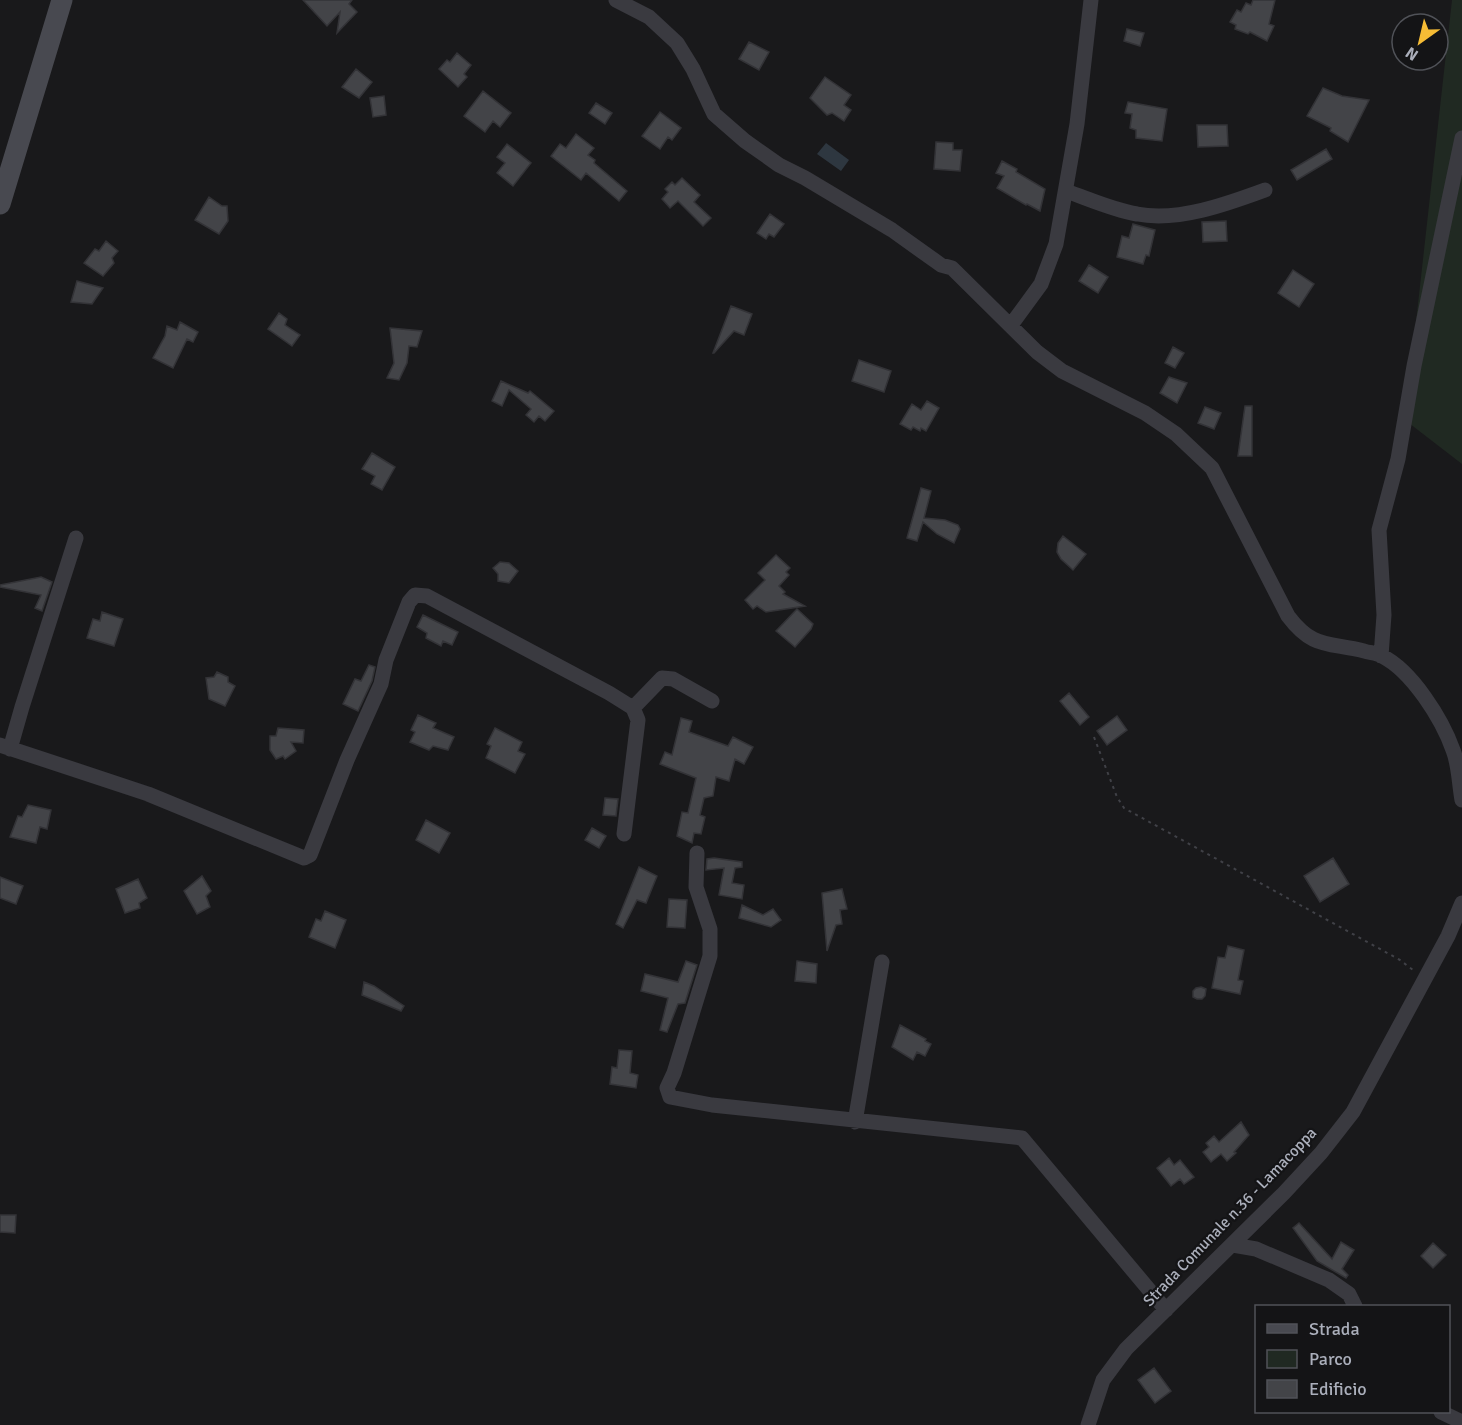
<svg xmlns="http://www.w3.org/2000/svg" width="1462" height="1425" font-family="Signika,sans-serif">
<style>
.green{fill:#202922}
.water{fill:#2e3740}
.building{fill:#434448;stroke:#333337;stroke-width:1.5}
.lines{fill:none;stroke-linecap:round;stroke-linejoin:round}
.path{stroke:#404147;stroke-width:2;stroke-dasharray:3 4.5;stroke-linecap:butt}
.minor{stroke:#3a3a40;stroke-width:15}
.secondary{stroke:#484950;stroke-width:21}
.labels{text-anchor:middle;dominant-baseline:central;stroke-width:4.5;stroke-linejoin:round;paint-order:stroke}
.street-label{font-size:16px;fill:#abafbb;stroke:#141416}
</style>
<rect width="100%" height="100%" fill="#19191b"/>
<path class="green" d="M1452,0h10v464l-57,-44z"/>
<path class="water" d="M826,143l23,17 -8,11 -24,-17z"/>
<path class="building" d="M303,0h49l-3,4 8,8 -20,21 3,-21 -13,14z
M1253,0h22l-6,24 5,2 -7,15 -17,-9 -2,2 -13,-5 1,-4 -6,-3 7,-12 4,2 5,-9 5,2z
M1127,29l17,4 -4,13 -16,-5z
M749,42l20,10 -10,18 -20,-11z
M457,53l14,12 -7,9 3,3 -9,10 -19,-18 8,-9 3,2z
M356,69l16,13 -13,16 -17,-11z
M825,77l26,18 -7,10 7,5 -7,11 -12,-8 -5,2 -17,-17z
M1323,88l19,8 27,4 -21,42 -18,-11 1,-3 -24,-12z
M483,91l28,22 -11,14 -7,-6 -8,11 -21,-16z
M384,96l2,19 -13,2 -3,-19z
M1128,102l39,7 -5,32 -26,-3v-8l-6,-2 2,-14 -7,-1z
M596,103l16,10 -7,11 -16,-11z
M660,112l21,16 -9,12 -4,-3 -8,12 -18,-13z
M1197,125h30l1,21 -30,1z
M576,134l18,14 -6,7 7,5 -1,3 33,28 -8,10 -33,-28 -5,7 -30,-24 9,-12 6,4z
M936,142l17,1v7h9l-2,21 -26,-2z
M507,144l24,19 -18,23 -16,-13 8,-10 -8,-6z
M1326,149l6,10 -35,21 -6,-10z
M1002,161l15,8 -1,3 29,17 -5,22 -13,-7 -1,1 -29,-17 7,-12 -8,-3z
M682,178l18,17 -6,7 17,16 -8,8 -25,-25 -8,7 -8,-9 6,-7 -3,-3 7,-7 3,3z
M209,197l13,9h5l1,15 -9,13 -24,-14z
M770,214l14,10 -10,13 -5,-3 -3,5 -9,-6z
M1226,221l1,20 -24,1 -1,-20z
M1133,224l22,6 -6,26 -3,-1 -3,9 -26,-7 5,-21 7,2z
M106,241l12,10 -6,7 2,5 -11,13 -19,-13 11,-14 4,2z
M1089,265l19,12 -10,16 -19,-12z
M1293,270l21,14 -15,23 -21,-14z
M77,281l26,7 -11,16 -21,-2z
M731,306l21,8 -8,21 -10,-4 -20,22h-1z
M279,313l8,6 -2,6 15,10 -8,11 -24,-17z
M180,322l18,10 -5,10 -6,-3 -14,29 -20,-10 12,-22 2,-10 10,4z
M390,328l32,3 -5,16 -8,-1 -2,17 -8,17 -12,-2 7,-15z
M1173,347l11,6 -9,15 -10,-5z
M859,360l32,11 -7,21 -32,-11z
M1169,377l18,6 -10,20 -17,-10z
M501,381l27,12 2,-2 24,20 -9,10 -6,-5 -5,6 -8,-7 5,-6 -22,-19 -7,16 -10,-5z
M927,401l12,7 -13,23 -5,-3 -1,3 -7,-4 -2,3 -11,-6 12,-20 9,6z
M1245,406h7v50h-14z
M1205,407l16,6 -7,16 -16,-6z
M372,453l23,14 -13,23 -11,-6 4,-8 -13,-7z
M921,488l10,3 -7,27 21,2 13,5 2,4 -6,14 -17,-9 -14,-12 -6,19 -10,-3z
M1063,536l23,18 -13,16 -12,-11 -4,-7 1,-9z
M776,555l14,13 -4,4 3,3 -10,11 6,6 -2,2 22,12 -39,6 -9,-6 -4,3 -8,-9 20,-20 -7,-7z
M500,562l9,1 9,8 -9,12 -11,-2v-7l-5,-6z
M41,577l11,5 -10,29 -7,-3 6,-13 -41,-8v-2z
M797,609l16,15 -2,5 -16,18 -19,-16z
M102,612l21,7 -9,27 -27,-8 6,-19 7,2z
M423,615l35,17 -6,13 -9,-4 -2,5 -15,-8 1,-5 -10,-6z
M369,665l6,2 -3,14 -14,30 -15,-7 12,-25 6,2z
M217,672l11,5v5l7,4 -10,20 -16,-7 -3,-21 8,-1z
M1069,693l20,24 -9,8 -20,-24z
M418,715l18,8 -3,5 21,9 -6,13 -15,-4 -4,4 -19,-8 5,-10 -4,-2z
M1117,716l10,14 -20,15 -10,-14z
M681,718l11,3 -3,11 39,14 5,-9 20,10 -9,17 -9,-5 -6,22 -13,-4 -3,19 -9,2 -4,17 5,2 -4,17 -7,-1 -2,10 -15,-7 5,-24 6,1 8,-35 -36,-14 5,-12 7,3z
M278,728l26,2 -1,13 -12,-1 5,9 -11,8 -2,-3 -7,3 -6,-9v-14h6z
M495,728l27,14 -4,9 7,3 -10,19 -29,-15 5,-12 -4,-2z
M605,798l13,1 -2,17 -13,-1z
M28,805l23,5 -4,19 -7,-2 -4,16 -26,-6 8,-21 4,1z
M426,820l24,13 -11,20 -23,-13z
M592,828l14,8 -7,12 -14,-8z
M714,858l28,4v5l-7,1 -3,15 12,2 -2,14 -23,-4 5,-27 -18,2 1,-11z
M1333,858l16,26 -29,18 -16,-26z
M639,867l18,9 -11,27 -9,-3 -14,28 -7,-4z
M202,876l9,15 -5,5 4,11 -13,7 -13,-23z
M0,877l23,9 -7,18 -16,-6z
M138,879l9,19 -8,5 1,5 -15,5 -9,-24z
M842,889l5,20 -7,1 2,14 -6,1 -9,26 -5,-58z
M669,899l18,1 -2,28 -18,-1z
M742,905l21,10 10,-6 8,11 -10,7 -32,-9z
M325,911l21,9 -11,28 -26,-11 7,-18 5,2z
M1228,946l16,4 -6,30 5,1 -3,13 -28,-6 6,-31 7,1z
M686,961l11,4 -12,38 -7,1 -11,28 -7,-2 8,-32 -27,-7 4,-17 33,8z
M797,961l20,3 -1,19 -21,-2z
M364,982l10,4 30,20 -3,5 -39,-16z
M1201,987l5,2 -1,7 -3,3h-5l-4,-2v-6l3,-3z
M900,1025l26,14 -1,2 6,3 -6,12 -8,-4 -4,8 -21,-13z
M619,1050l13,1 -2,22 8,2 -2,13 -26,-4 2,-17 5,1z
M1241,1122l8,13 -15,17 2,1 -9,8 -6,-7 -10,8 -8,-10 6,-5 -3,-4 8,-7 5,6z
M1169,1158l5,7 6,-5 14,17 -10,7 -4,-5 -9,7 -14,-18z
M0,1215h16l-1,18 -15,-1z
M1299,1223l33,36 9,-17 13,8 -12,19 6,6 -2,3 -29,-17 -24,-33z
M1433,1243l13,12 -13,13 -12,-12z
M1154,1368l17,23 -16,12 -17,-23z"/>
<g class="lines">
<path class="path" d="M1094,737l23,60 7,11 276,152 13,10"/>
<path class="minor" d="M616,0l33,17 28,26 16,26 21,45 31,27 34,24 26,13 87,52 49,35 11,3 85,84 25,19 83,42 31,21 36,34 76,148c25,33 39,26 76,35 6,2 13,2 18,5 30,15 60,63 71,94 6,15 6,34 9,50
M1066,191c23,8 47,19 71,23 41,8 90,-10 128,-24
M1011,325l30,-41 15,-40 21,-120 14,-124
M1381,656l3,-41 -5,-85 19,-71 16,-93 48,-228
M633,708l29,-30 11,1 39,22
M0,745l148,49 156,64 6,-3 37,-95 34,-76 5,-24 23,-58 6,-7 12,1 182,97 24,15 5,12 -14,114
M10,749l12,-42 54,-169
M697,853l-1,34 14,42v27l-36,117 -7,15 3,9 42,8 310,33 144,172
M855,1122l27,-160
M1233,1245l23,4 73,31 20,14 6,12
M1441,1412l21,10
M1088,1425l15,-45 23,-31 158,-156 37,-40 32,-41 95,-176 14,-33"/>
<path class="secondary" d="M0,204l62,-204"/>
</g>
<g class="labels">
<g class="street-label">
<text transform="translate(1230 1217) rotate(-46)">Strada Comunale n.36 - Lamacoppa</text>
</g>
</g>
<rect x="1255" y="1305" width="195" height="108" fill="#141416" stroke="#505258" stroke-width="1.5"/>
<rect x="1267" y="1324" width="30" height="9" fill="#484950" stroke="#505258" stroke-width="1.5"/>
<text x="1309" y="1335" font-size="18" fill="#abafbb">Strada</text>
<rect x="1267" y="1350" width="30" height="18" fill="#202922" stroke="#505258" stroke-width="1.5"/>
<text x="1309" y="1365" font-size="18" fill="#abafbb">Parco</text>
<rect x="1267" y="1380" width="30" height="18" fill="#434448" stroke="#505258" stroke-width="1.5"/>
<text x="1309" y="1395" font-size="18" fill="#abafbb">Edificio</text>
<g transform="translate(1420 42) rotate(214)"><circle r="28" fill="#141416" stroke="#505258" stroke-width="1.5"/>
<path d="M0-4.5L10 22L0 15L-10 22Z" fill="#f6bc35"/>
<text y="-9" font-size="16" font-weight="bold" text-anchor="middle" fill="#abafbb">N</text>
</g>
</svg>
